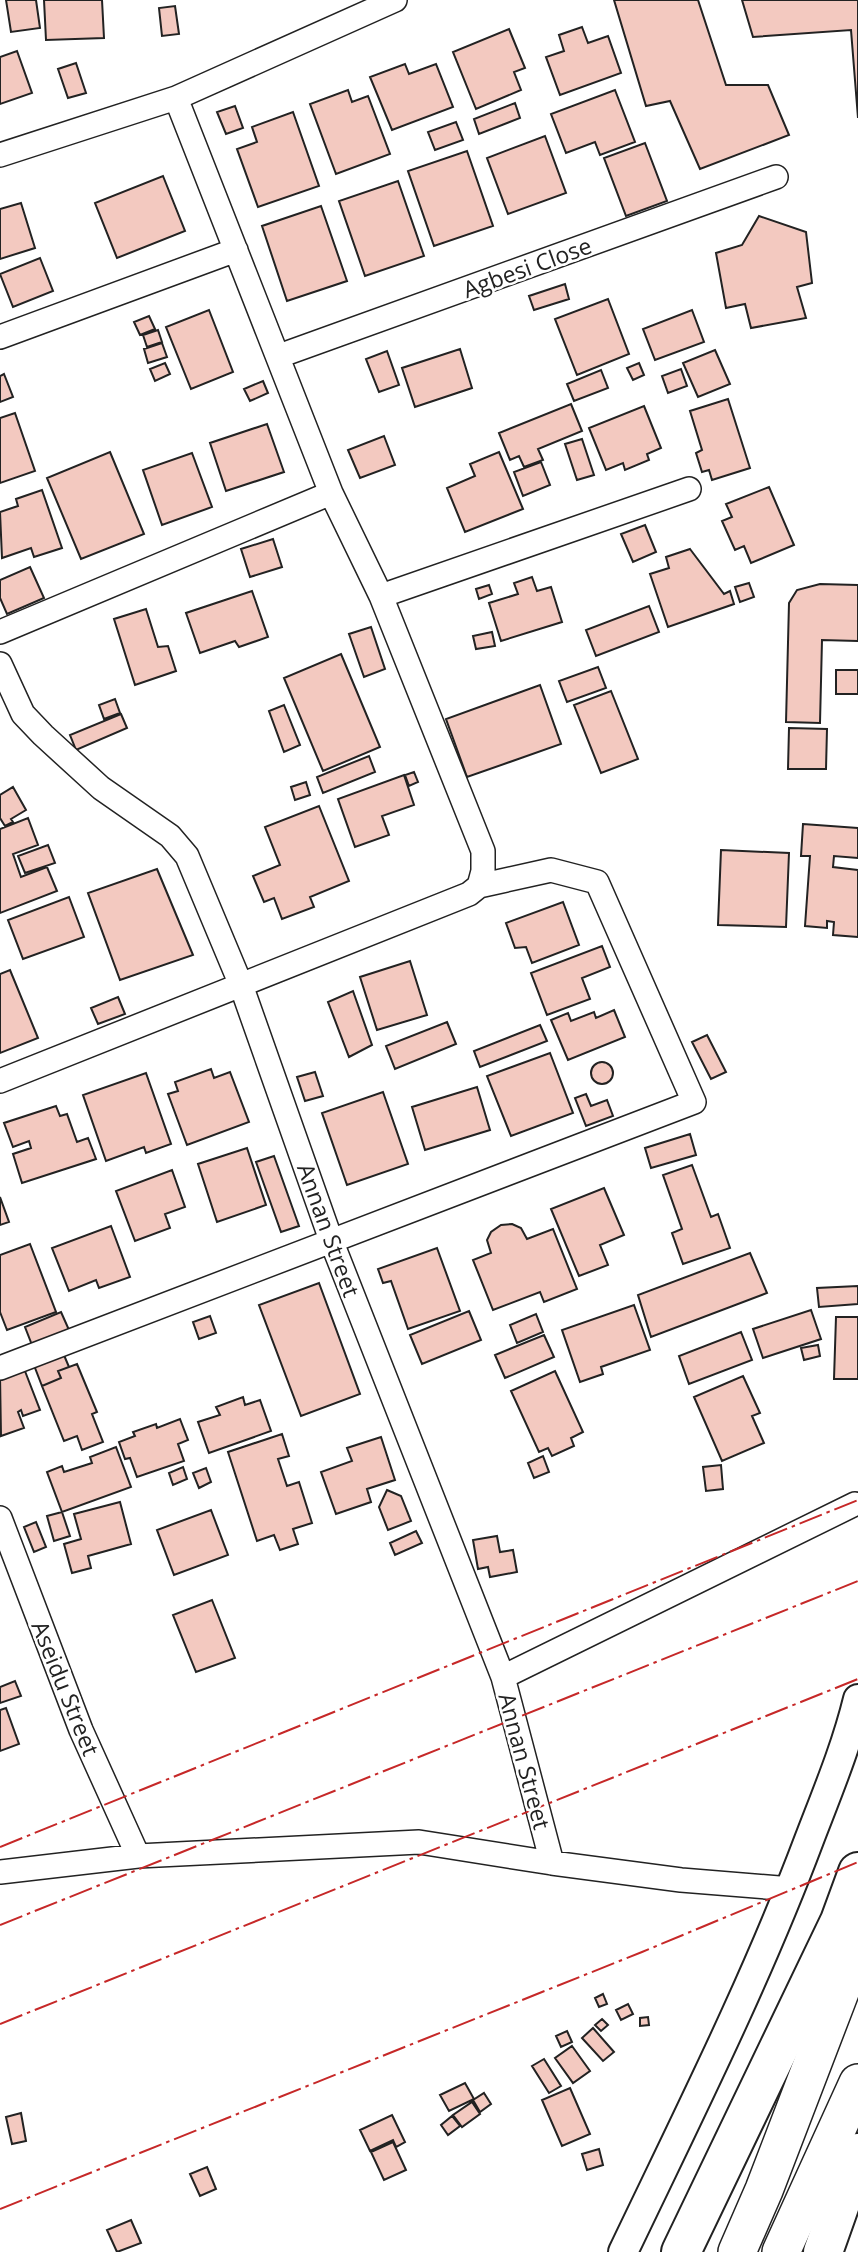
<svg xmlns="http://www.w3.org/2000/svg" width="858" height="2252" font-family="'Open Sans',sans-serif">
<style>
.building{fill:#f3c9c0;stroke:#222;stroke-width:2}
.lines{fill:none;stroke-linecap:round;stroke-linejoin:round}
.minor-casing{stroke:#222;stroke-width:26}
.tertiary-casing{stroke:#222;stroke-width:32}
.trunk-casing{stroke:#222;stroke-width:40}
.motorway-casing{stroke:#222;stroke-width:42}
.minor{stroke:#fff;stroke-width:23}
.tertiary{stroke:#fff;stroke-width:28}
.trunk{stroke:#fff;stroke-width:37}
.motorway{stroke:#fff;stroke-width:38}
.power{stroke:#c62828;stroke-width:2;stroke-dasharray:24 5 3.5 5;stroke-linecap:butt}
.labels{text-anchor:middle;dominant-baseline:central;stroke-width:5;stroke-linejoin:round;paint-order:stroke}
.street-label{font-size:23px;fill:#222;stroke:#fff}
</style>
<rect width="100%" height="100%" fill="#fff"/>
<path class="building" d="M6,0h30l4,28 -29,4z
M44,0h58l2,38 -58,2z
M614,0h84l28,85h42l21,50 -89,34 -30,-68 -24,5z
M742,0h116v118l-7,-88 -98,7z
M175,6l4,28 -17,2 -3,-28z
M582,27l6,16 20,-7 13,37 -61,22 -14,-38 18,-6 -5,-16z
M509,29l16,39 -11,4 7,18 -45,19 -23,-57z
M17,51l15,42 -32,11v-47z
M76,63l10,30 -18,5 -10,-29z
M405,64l4,10 27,-10 17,43 -61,23 -22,-53z
M348,90l4,12 16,-6 22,58 -54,20 -26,-70z
M615,90l20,52 -35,13 -5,-13 -29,11 -15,-39z
M515,103l5,15 -41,16 -5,-15z
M235,106l8,22 -17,6 -9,-22z
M293,112l26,74 -61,21 -21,-58 20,-7 -5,-15z
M456,122l7,18 -28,10 -7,-18z
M545,136l21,57 -58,21 -21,-56z
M645,143l22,58 -41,15 -22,-58z
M467,151l26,75 -59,20 -26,-75z
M163,176l22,55 -68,27 -22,-55z
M398,181l26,75 -59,20 -26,-75z
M21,203l14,45 -35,11v-50z
M321,206l26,75 -60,20 -25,-75z
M759,216l47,16 6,51 -15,4 9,31 -55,10 -6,-24 -19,4 -10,-55 26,-8z
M40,258l13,33 -40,16 -13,-33z
M565,284l4,15 -35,11 -5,-14z
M608,299l21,55 -52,21 -22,-56z
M209,310l24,62 -42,17 -25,-62z
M692,310l12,32 -49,18 -12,-31z
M149,316l6,13 -15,6 -6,-13z
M158,330l4,12 -15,5 -4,-12z
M162,343l5,14 -19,6 -4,-14z
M460,349l12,39 -57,19 -13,-39z
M715,350l15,34 -32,13 -15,-34z
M387,351l12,34 -20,7 -13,-33z
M165,363l5,11 -15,7 -5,-12z
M639,363l5,12 -11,5 -6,-12z
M681,369l6,17 -19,7 -6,-17z
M601,370l7,18 -34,13 -7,-17z
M4,374l9,23 -13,5v-26z
M263,381l5,12 -18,8 -6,-12z
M728,399l22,69 -38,12 -3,-10 -7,2 -6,-19 6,-3 -12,-39z
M571,404l11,27 -44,18 5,11 -19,7 -5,-11 -9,4 -11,-27z
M644,406l17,42 -14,6 2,6 -24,10 -2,-7 -17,7 -17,-42z
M15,413l20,58 -35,12v-65z
M267,424l17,48 -58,19 -16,-48z
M384,436l11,29 -35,13 -12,-28z
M582,439l12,36 -17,5 -12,-36z
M110,452l34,82 -63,25 -34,-81z
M499,452l24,57 -58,23 -18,-44 28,-12 -5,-12z
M192,453l20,54 -50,18 -19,-55z
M541,462l9,23 -27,11 -9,-24z
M769,487l25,58 -43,18 -7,-17 -9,4 -13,-29 10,-4 -6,-13z
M42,490l20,58 -28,9 -3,-9 -29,10 -2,-46 18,-6 -2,-7z
M645,525l11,27 -23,10 -12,-28z
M273,539l9,28 -32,10 -9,-28z
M690,549l34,45 6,-3 4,13 -66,23 -18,-53 19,-6 -3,-11z
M30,567l14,31 -37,16 -7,-16v-18z
M532,577l5,14 14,-4 11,35 -61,19 -12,-38 29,-9 -4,-11z
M749,583l5,14 -14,5 -5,-15z
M820,584l38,1v56l-36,-1 -2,83 -34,-1 3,-119 8,-13z
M489,585l3,9 -13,5 -3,-10z
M252,591l16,46 -29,10 -4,-6 -35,12 -14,-40z
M649,606l10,26 -63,24 -10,-26z
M146,609l12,38 10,-1 8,25 -41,14 -21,-66z
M371,627l14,42 -21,8 -15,-43z
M492,632l3,14 -19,3 -3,-13z
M341,654l39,93 -57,24 -39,-93z
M598,667l8,21 -39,14 -8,-21z
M836,670h22v24h-22z
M540,685l21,59 -94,33 -21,-58z
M611,691l27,68 -37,14 -27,-68z
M115,699l5,14 -16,6 -5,-14z
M284,705l16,40 -16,7 -15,-41z
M121,714l6,14 -51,22 -6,-15z
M789,728l38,1 -1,40h-38z
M369,756l6,16 -52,21 -6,-16z
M414,772l4,10 -9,4 -4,-11z
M404,775l10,30 -32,11 7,19 -34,12 -17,-48z
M306,782l4,13 -15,5 -4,-13z
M13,787l13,23 -15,9 2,3 -8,4 -5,-8v-23z
M319,806l30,75 -39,16 4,10 -32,12 -8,-21 -10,4 -11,-26 27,-11 -15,-38z
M28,818l10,27 -25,9 8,23 26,-10 10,24 -57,22v-84z
M803,824l55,4v30l-24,-2 -1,11 25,3v67l-25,-2 1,-13 -7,-1v7l-22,-2 5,-70h-9z
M48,845l7,18 -30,10 -7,-17z
M721,850l68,3 -3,74 -68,-2z
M157,869l36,86 -73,25 -32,-87z
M69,897l15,40 -61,22 -15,-39z
M563,902l16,43 -47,18 -6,-16 -11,1 -9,-25z
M602,946l8,21 -28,11 8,21 -43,16 -16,-42z
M410,961l17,54 -50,15 -17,-53z
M10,970l28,68 -38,15v-79z
M353,991l19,54 -23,12 -21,-55z
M118,997l7,17 -27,10 -7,-16z
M614,1010l11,27 -57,23 -17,-40 17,-7 3,8 23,-9 2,6z
M447,1022l9,22 -61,25 -9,-23z
M540,1025l7,16 -67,26 -6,-16z
M707,1035l19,37 -15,7 -19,-37z
M550,1053l23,60 -62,23 -24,-60z
M591 1073a11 11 0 1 1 22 0a11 11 0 1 1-22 0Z
M211,1069l3,9 16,-6 19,50 -62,23 -19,-51 10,-3 -3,-9z
M315,1072l8,24 -18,5 -8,-24z
M146,1073l25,71 -25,9 -2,-6 -38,14 -23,-66z
M477,1087l13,43 -65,20 -13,-43z
M383,1092l25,72 -61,21 -25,-72z
M586,1094l5,12 16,-6 6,16 -27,10 -11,-28z
M56,1106l4,10 7,-2 10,28 11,-4 8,21 -74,24 -9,-29 18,-6 -2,-7 -16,6 -9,-24z
M690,1134l6,21 -45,13 -6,-20z
M247,1148l19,57 -49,17 -19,-58z
M274,1156l25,70 -18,6 -25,-70z
M692,1165l19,52 7,-3 12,34 -47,16 -11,-31 10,-4 -19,-54z
M172,1170l13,37 -20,7 5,14 -35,13 -19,-50z
M604,1188l20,47 -24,10 8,20 -29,11 -28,-67z
M0,1197l9,25 -9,3z
M512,1224l9,4 6,11 26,-10 24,60 -33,13 -4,-10 -47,18 -20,-50 18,-7 -4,-13 4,-8 10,-7z
M111,1226l19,51 -31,11 -3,-8 -27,11 -17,-43z
M30,1244l26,68 -49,18 -7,-18v-57z
M437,1248l23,63 -52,18 -17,-48 -8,2 -5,-14z
M750,1253l17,40 -116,44 -13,-42z
M319,1283l41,111 -59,22 -42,-111z
M858,1286v18l-39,3 -2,-19z
M634,1305l16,45 -49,17 2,7 -23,8 -18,-52z
M811,1310l10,29 -58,19 -10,-29z
M469,1311l12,29 -59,24 -12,-29z
M61,1312l8,18 -37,15 -7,-18z
M536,1314l7,18 -26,11 -7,-18z
M210,1316l6,17 -17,6 -6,-17z
M836,1317h22v62h-24z
M741,1332l11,28 -63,24 -10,-28z
M544,1335l10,22 -49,21 -10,-23z
M818,1345l2,11 -16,4 -3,-12z
M61,1348l8,19 -11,4 3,7 -19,8 -10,-26z
M77,1364l20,48 -5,2 11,28 -21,8 -5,-14 -13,5 -22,-55 19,-8 -3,-7z
M23,1366l17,44 -17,6 -2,-6 -3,2 6,16 -23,8 -1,-61z
M555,1371l28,61 -12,6 3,8 -22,10 -4,-8 -9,4 -28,-61z
M743,1376l17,37 -8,3 12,27 -42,18 -28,-64z
M243,1397l2,8 15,-5 11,31 -62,22 -11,-31 22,-7 -4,-8z
M180,1419l8,21 -10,4 6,17 -47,16 -7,-19 -5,1 -6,-17 16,-6 -2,-4 23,-8 1,4z
M282,1434l7,22 -11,3 9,27 12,-4 13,41 -19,6 5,15 -18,6 -6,-15 -17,6 -29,-89z
M381,1437l14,43 -28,9 4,13 -35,12 -15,-42 31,-11 -5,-13z
M116,1447l15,40 -69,25 -15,-40 15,-6 2,6 28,-9 -2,-6z
M543,1456l6,16 -15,6 -6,-15z
M721,1465l2,24 -17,2 -3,-24z
M183,1467l4,12 -14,6 -4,-12z
M206,1468l5,14 -12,6 -6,-15z
M387,1490l14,6 10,25 -23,9 -9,-23z
M120,1502l11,42 -43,12 3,12 -19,5 -8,-29 17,-5 -7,-25z
M211,1510l17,45 -54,20 -17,-45z
M62,1512l8,24 -16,5 -7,-25z
M36,1522l10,25 -12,5 -10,-25z
M416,1531l6,12 -27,12 -5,-12z
M497,1536l3,16 13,-2 4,22 -27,5 -2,-10 -10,2 -5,-29z
M212,1600l23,58 -39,14 -23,-57z
M15,1681l6,15 -21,7v-16z
M6,1708l13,36 -19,7v-41z
M603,1994l4,10 -8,3 -4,-9z
M628,2004l5,10 -12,6 -5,-10z
M648,2017l1,8 -9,1v-8z
M602,2019l6,6 -7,6 -6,-6z
M593,2028l21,24 -11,9 -21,-23z
M567,2031l5,11 -11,5 -5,-11z
M572,2046l18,25 -17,12 -18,-25z
M544,2059l17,27 -12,7 -17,-27z
M465,2083l9,16 -25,12 -9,-16z
M570,2088l20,46 -28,12 -20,-46z
M484,2093l7,11 -11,8 -7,-12z
M472,2102l8,12 -18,13 -9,-12z
M21,2113l5,28 -14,3 -6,-27z
M392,2115l13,27 -9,5 -3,-7 -23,11 -10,-21z
M452,2116l8,10 -12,9 -7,-10z
M393,2142l13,28 -22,10 -13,-28z
M599,2149l4,16 -16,5 -5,-16z
M207,2167l9,22 -16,7 -10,-22z
M131,2220l10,23 -24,9 -10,-22z"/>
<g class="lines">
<defs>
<path id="minor" d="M176,98l155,395 50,103 102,255v20l-4,15
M0,155l176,-57 219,-98
M0,337l236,-87
M279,356l497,-179
M381,596l308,-107
M0,632l331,-139
M0,664l23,50 20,21 58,53 69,48 17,20 54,129 90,255 172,437 49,186
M0,1081l469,-187 10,-8 72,-16 46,12 97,220 -694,266
M0,1518l81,212 57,126
M503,1677l352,-173
M0,1872l138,-16 281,-14 133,21 129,17 110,9"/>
<path id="tertiary" d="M623,2252c65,-136 133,-271 186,-412 18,-47 37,-92 49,-141"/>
<path id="trunk" d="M737,2252l27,-62 94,-245
M781,2252l77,-169"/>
<path id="motorway" d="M681,2252l159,-331 18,-49
M823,2252l35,-99"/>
</defs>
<use href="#minor" class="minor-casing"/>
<use href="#tertiary" class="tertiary-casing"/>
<use href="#trunk" class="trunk-casing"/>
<use href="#motorway" class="motorway-casing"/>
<use href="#minor" class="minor"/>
<use href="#tertiary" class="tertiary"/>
<use href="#trunk" class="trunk"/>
<use href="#motorway" class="motorway"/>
<path class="power" d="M0,1847l858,-347
M0,1925l858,-344
M0,2024l858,-345
M0,2209l642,-257 216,-90"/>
</g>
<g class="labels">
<g class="street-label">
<text transform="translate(527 267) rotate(-20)">Agbesi Close</text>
<text transform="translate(329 1230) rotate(70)">Annan Street</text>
<text transform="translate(66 1688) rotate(68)">Aseidu Street</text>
<text transform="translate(525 1761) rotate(75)">Annan Street</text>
</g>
</g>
</svg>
